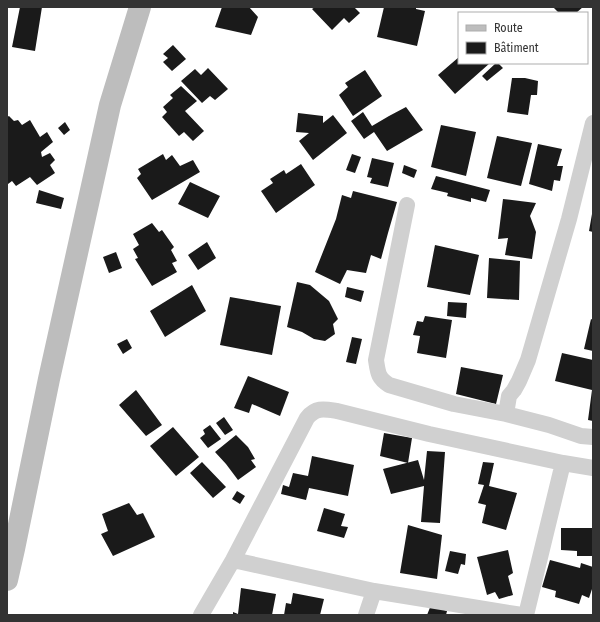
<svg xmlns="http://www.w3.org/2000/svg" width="600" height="622" font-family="'Fira Sans Condensed',sans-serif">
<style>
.building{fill:#1a1a1a}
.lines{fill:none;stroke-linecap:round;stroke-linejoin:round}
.street{stroke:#d0d0d0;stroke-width:16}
.secondary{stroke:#bdbdbd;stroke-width:22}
</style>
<rect width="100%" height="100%" fill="#fff"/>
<path class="building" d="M20,7h22l-7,44 -23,-4z
M222,7h27l9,10 -7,18 -36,-8z
M315,7h39l6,6 -11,10 -5,-5 -12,12 -20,-21z
M384,7h32v2l9,2 -8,35 -40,-9z
M553,7h30l-7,6h-17z
M173,45l13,14 -14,12 -9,-9 5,-4 -5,-4z
M459,57v6h31l-35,31 -17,-19z
M496,63h2l5,5 -16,13 -5,-5z
M208,68l20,21 -13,11 -5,-4 -8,7 -21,-22 14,-12 6,6z
M365,70l17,26 -29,20 -14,-21 9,-8 -3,-4z
M512,78h13l13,3 -1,14h-6l-3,20 -21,-3z
M181,86l16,15 -12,10 19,20 -11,10 -9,-9 -5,4 -17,-19 5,-5 -4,-5 10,-9 -3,-3z
M406,107l17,23 -36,21 -13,-19 -10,7 -13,-18 12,-9 9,14 17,-10z
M298,113l25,3v7l10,-8 14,18 -34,27 -14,-19 10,-8 -13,-1z
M9,116l5,5 4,-1 4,5 8,-5 10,17 7,-5 6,10 -12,10 1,5 8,-4 5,7 -5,5 5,8 -18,12 -7,-8 -14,9 -4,-5 -4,3 -1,-2v-65z
M65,122l5,8 -6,5 -6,-7z
M441,125l35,7 -10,44 -35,-9z
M497,136l35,7 -11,43 -34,-8z
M538,144l24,5 -5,17h6l-3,15 -6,-1 -2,11 -23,-7z
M163,154l3,6 6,-5 8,11 13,-6 7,12 -48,28 -15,-22 4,-4 -3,-5z
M352,154l9,3 -6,16 -9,-3z
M372,158l22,5 -6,24 -18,-4 2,-5 -5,-1z
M301,164l14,21 -39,28 -15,-22 12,-8 -3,-4 14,-9 2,4z
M404,165l13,5 -3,8 -12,-5z
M436,176l54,14 -4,12 -15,-4v4l-24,-6 1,-3 -17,-4z
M190,182l30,14 -12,22 -30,-14z
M39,190l25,8 -3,11 -25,-6z
M353,191l44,11 -9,31 -7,26 -10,-4 -5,18 -19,-3 -7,14 -25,-12 21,-53 6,-24 9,3z
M503,199l33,4 -6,13 6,16 -4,27 -27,-4 3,-17 -10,1z
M592,214h1v18l-4,-1z
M152,223l7,9 3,-2 12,17 -3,3 6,11 -5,2 5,9 -25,14 -17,-27 3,-1 -5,-9 6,-4 -6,-11z
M207,242l9,16 -18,12 -10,-15z
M435,245l44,10 -9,40 -43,-8z
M116,252l6,16 -13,5 -6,-16z
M489,258l31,3 -1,39 -32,-2z
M297,282l13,3 19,16 9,18 -5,5 2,10 -10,7 -11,-2 -12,-7 -15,-5z
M192,285l14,26 -41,26 -15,-26z
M347,287l17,4 -3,11 -16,-5z
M230,297l51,9 -9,49 -52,-10z
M448,302l19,1 -1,15 -19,-2z
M425,316l27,4 -6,38 -29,-5 3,-17 -7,-1 4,-14 6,1z
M591,319l2,1v31l-9,-2z
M352,337l10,2 -6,25 -10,-2z
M127,339l5,9 -9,6 -6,-10z
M562,353l31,7v61l-5,-1 4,-30 -37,-9z
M461,367l42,8 -7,29 -40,-10z
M248,376l41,16 -9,24 -28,-12 -3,9 -15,-5z
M136,390l26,35 -16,11 -27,-31z
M224,417l9,13 -8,5 -9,-12z
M210,425l11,14 -13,9 -8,-10 5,-4 -2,-4z
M173,427l26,30 -23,19 -26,-30z
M384,433l28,5 -4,25 -28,-7z
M236,435l12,12 7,12 -4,1 5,7 -18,13 -12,-16 -11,-12z
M427,451l18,1 -5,71 -19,-1 3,-36 -33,8 -8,-25 35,-9 6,20z
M312,456l42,9 -6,31 -39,-8 -3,12 -25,-6 2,-9 6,2 4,-14 15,3z
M202,462l24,25 -13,11 -23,-25z
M483,462l11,1 -5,23 28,7 -11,37 -24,-7 4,-18 -8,-2 6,-18 -6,-1z
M237,491l8,5 -5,8 -8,-5z
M129,503l8,12 6,-2 12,24 -42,19 -12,-22 7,-3 -6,-17z
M324,508l21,6 -4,12 7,1 -4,11 -27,-7z
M408,525l34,10 -5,44 -37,-6z
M561,528h32v28h-16v-5l-16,-1z
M508,550l5,23 -5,3 5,19 -14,4 -4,-7 -8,3 -10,-38z
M450,551l16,3 -1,11 -4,-1 -3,10 -13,-3z
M550,560l30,8 1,-5 12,4v19l-4,12 -7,-3 -3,9 -24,-7 1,-6 -14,-4z
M241,588l35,6 -4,21h-39v-3l5,2z
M293,593l31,6 -4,16h-36l2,-12 5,1z
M431,605l16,6 -1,4h-19z"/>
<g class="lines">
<path class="street" d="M407,205l-31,155c2,13 2,18 13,25l65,19 52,10 3,-18 5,-6 5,-9 9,-21 41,-141 24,-96
M506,414l43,11 32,11 12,1
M233,560l141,31 148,24
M201,615l32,-55 74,-142c9,-11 17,-9 30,-7l92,23 134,29 30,5
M366,615l8,-24
M526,615l37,-152"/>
<path class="secondary" d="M7,580l7,-31 35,-170 61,-274 30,-98"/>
</g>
<rect width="600" height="622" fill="none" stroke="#333333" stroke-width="16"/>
<rect x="458" y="12" width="130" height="52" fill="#ffffff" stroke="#adadad"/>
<rect x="466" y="25" width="20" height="6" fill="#bdbdbd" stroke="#adadad"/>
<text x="494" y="32" font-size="12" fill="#333333">Route</text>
<rect x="466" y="42" width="20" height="12" fill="#1a1a1a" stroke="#adadad"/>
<text x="494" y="52" font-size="12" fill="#333333">Bâtiment</text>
</svg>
